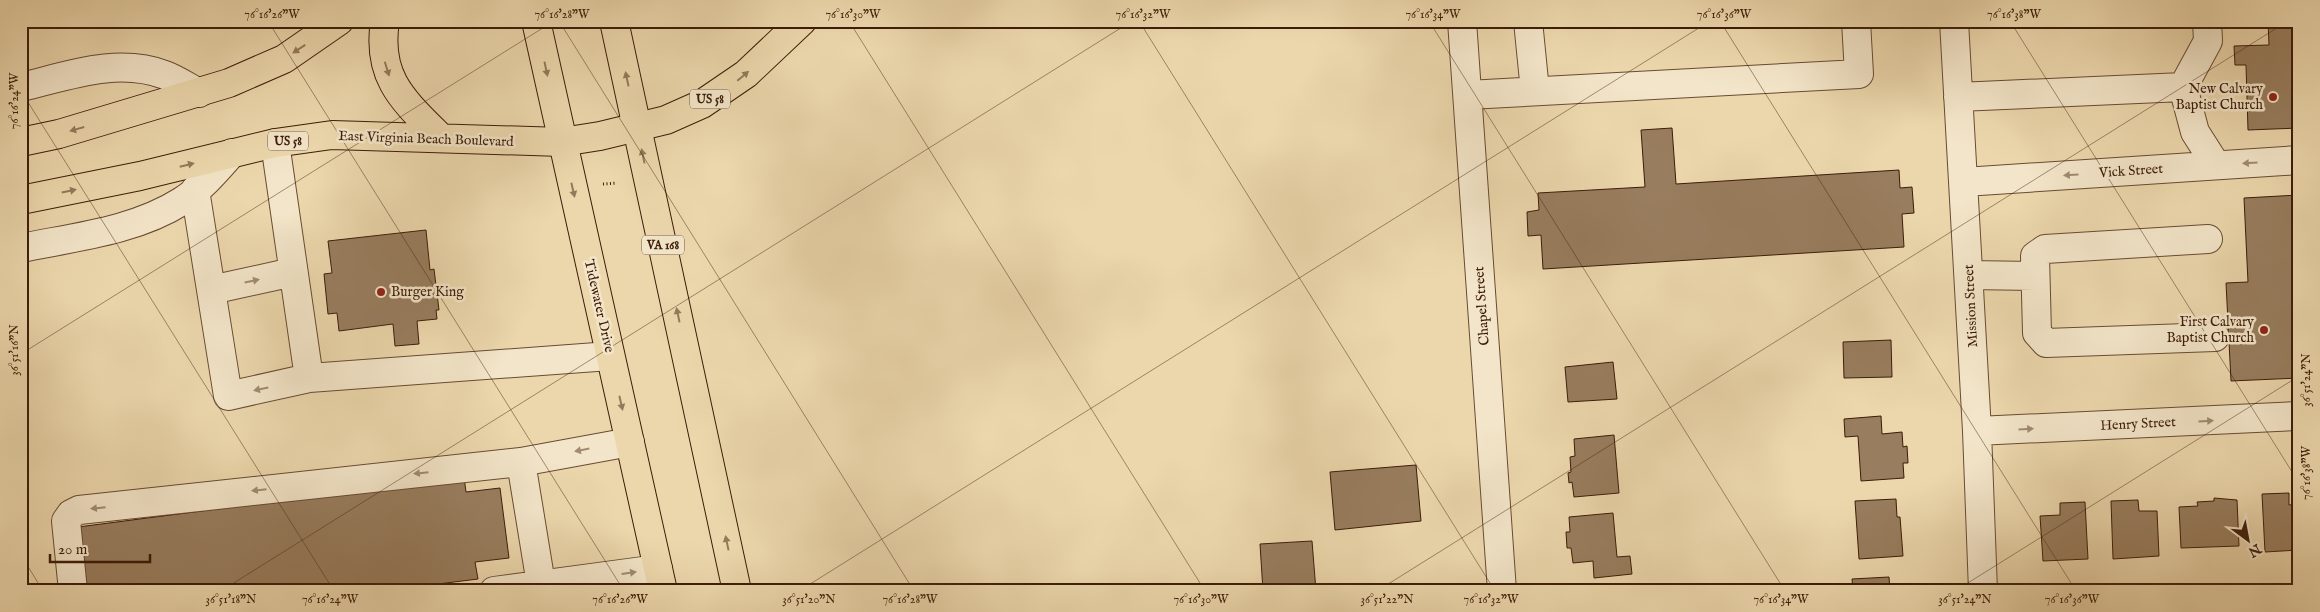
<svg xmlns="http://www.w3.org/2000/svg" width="2320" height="612" font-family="'IM FELL English',serif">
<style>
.building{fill:#987d5e;stroke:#3c1c09}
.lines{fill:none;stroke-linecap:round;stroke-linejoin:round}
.minor-casing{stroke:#684b32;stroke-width:30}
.major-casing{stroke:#3c1c09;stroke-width:30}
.highway-casing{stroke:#3c1c09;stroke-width:30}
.path{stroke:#3c1c09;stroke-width:3;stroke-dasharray:1 2.5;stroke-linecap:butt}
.minor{stroke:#f3e5c9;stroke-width:28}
.major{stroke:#ecd7ac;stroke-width:28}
.highway{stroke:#ecd7ac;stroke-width:28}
.oneway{fill:#947a5a}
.oneway2{fill:#a18b73}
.ticks{fill:none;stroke:#3c1c09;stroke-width:1;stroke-opacity:0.45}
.poi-dot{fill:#8f2418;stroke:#f3e5c9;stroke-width:2}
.labels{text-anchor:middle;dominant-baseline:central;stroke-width:5;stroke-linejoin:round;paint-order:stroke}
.shield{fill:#f3e5c9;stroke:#735843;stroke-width:1}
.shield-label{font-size:12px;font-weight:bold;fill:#3c1c09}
.poi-label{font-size:14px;fill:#3c1c09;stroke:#f3e5c9;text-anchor:end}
.street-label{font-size:14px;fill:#3c1c09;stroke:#f3e5c9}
.neatline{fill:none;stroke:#3c1c09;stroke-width:2}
.ticks-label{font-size:12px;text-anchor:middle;fill:#3c1c09}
</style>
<rect width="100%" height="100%" fill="#ecd7ac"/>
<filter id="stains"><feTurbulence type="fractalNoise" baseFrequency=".004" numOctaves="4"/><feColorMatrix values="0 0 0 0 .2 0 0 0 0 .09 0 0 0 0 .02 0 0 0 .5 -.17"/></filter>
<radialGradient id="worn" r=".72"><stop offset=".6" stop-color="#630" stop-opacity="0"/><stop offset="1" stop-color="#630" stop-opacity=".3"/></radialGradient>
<path class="building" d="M2268,21h31v107l-51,2 -2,-65h-11l-1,-19 35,-1z
M1672,128l4,56 223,-14 1,18 12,-1 2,26 -12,1 2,33 -361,22 -2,-34 -13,1 -1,-24 12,-2 -1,-17 107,-6 -4,-57z
M2299,195v183l-68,3 -5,-98 22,-1 -4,-84z
M426,230l4,40 4,-1 5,41h-3l1,9 -20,2 2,23 -24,2 -2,-22 -54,7 -2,-18 -9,1 -4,-40 8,-1 -4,-32z
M1891,340l1,37 -48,1 -1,-36z
M1613,362l4,37 -49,3 -3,-35z
M1881,416l1,18 20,-2 1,15 4,-1 1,17h-5l1,15 -43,3 -3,-45 -13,1 -1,-18z
M1614,435l5,58 -45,4 -2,-15 -3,1 -1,-10 3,-1 -1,-15 5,-1 -1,-17z
M1416,465l5,56 -86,9 -5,-58z
M464,477l2,15 34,-4 9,70 -34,4 3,17 -96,12h-295l-9,-64z
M2289,493v12l10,-1v46l-34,2 -3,-58z
M2214,498l23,2 2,46 -58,2 -2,-41 19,-1 -1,-4 17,-1z
M1896,499l1,18h3l3,39 -44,3 -4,-58z
M2138,500l1,11h18l2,45 -46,3 -2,-58z
M2085,502l3,57 -45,2 -3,-45 20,-1v-12z
M1613,513l4,44 13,-1 2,18 -38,4 -1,-17 -20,2 -2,-15h-4l-1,-16h4l-1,-15z
M1312,541l4,50h-53l-3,-47z
M1889,577l1,14h-37l-1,-12z"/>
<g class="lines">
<defs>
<path id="minor" d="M1462,21l40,570
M1528,21l7,70
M1954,21l23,410 6,160
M21,87c47,-11 96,-30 144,-12 11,4 23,12 34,18
M2183,87l12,45 21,33
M1468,95l391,-21 -3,-53
M1958,97l225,-10 25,-46 -1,-20
M275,143l34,235 301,-22
M1964,182l335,-22
M195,190l33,206 81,-18
M2208,239l-163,10 -10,7 2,77 9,10 169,-6
M21,248c54,-11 114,-17 161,-47 20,-13 35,-31 50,-48
M1969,275l66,1
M211,290l82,-18
M1977,431l322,-15
M521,462l20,122
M73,591l-7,-70 5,-7 8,-4 442,-48 109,-20
M494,591l164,-22"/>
<path id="major" d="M385,21c-9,57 19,80 56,117
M21,142l38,-8 170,-51 55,-24 55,-38
M21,200l119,-24 135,-33 57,-8 230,7 38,-6 66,-16 36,-16 44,-30 56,-53"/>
<path id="highway" d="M536,21l127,570
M614,21l123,570"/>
</defs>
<use href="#minor" class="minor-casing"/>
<use href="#major" class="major-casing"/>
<use href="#highway" class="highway-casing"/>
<path class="path" d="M603,184l14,-1"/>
<use href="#minor" class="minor"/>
<use href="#major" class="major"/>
<use href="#highway" class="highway"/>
</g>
<defs><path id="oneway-solid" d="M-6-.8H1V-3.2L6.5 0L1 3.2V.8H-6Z" transform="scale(1.25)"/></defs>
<g class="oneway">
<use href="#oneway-solid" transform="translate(299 49) rotate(147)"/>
<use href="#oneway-solid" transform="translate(387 69) rotate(73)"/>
<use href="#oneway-solid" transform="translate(546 69) rotate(78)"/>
<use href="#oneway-solid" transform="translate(743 76) rotate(-40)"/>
<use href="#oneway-solid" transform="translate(627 79) rotate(-102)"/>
<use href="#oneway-solid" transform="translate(77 129) rotate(164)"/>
<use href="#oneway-solid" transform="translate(643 156) rotate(-102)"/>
<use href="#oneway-solid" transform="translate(187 165) rotate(-14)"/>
<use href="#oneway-solid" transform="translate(573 190) rotate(77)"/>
<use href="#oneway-solid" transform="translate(69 191) rotate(-12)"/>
<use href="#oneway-solid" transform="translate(678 315) rotate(-102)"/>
<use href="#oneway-solid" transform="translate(621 403) rotate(77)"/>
<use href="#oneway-solid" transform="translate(727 543) rotate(-102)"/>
</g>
<g class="oneway2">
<use href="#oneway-solid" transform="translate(2250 163) rotate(176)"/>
<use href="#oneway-solid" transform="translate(2071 175) rotate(176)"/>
<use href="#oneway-solid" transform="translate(252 281) rotate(-12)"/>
<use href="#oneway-solid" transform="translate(261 389) rotate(168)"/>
<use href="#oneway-solid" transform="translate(2206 421) rotate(-3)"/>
<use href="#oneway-solid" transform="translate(2026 429) rotate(-3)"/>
<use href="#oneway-solid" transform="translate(582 450) rotate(169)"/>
<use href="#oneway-solid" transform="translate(421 473) rotate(174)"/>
<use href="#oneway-solid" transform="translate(259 490) rotate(174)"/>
<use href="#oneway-solid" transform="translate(98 508) rotate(174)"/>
<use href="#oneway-solid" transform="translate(629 573) rotate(-8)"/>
</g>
<path class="ticks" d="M268,21l356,570M559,21l355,570M849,21l356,570M1139,21l356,570M1429,21l356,570M1720,21l356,570M2010,21l289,462M21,91l313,500M21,354l533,-333M21,555l22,36M221,591l911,-570M799,591l911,-570M1377,591l911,-570M1955,591l344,-215"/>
<g class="poi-dot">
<circle cx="2273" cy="97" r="5"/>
<circle cx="381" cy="292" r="5"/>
<circle cx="2264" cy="330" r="5"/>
</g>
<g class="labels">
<g class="shield">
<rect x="690" y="89.5" width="40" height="19" rx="4"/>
<rect x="268" y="131.5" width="40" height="19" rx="4"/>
<rect x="642" y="235.5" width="42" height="19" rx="4"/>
</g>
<g class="shield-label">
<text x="710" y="99">US 58</text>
<text x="288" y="141">US 58</text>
<text x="663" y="245">VA 168</text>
</g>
<g class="poi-label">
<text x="2263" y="89">New Calvary<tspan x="2263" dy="16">Baptist Church</tspan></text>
<text x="391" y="292" text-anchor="start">Burger King</text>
<text x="2254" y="322">First Calvary<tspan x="2254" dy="16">Baptist Church</tspan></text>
</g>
<g class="street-label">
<text transform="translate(426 139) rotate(2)">East Virginia Beach Boulevard</text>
<text transform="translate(2131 171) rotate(-4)">Vick Street</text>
<text transform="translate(599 306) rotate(77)">Tidewater Drive</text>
<text transform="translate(1482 306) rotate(-94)">Chapel Street</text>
<text transform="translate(1971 306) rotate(-93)">Mission Street</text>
<text transform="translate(2138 424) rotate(-3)">Henry Street</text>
</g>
</g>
<rect width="2320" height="612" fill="none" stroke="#ecd7ac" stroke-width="55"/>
<g transform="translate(2248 540) rotate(148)" stroke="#f3e5c9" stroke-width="4" paint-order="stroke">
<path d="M0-4L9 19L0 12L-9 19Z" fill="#3c1c09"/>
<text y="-8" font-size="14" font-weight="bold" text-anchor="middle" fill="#3c1c09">N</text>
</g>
<path d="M50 554v8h100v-8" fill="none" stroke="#3c1c09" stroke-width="2.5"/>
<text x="58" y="554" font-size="15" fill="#3c1c09" stroke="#f3e5c9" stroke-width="4" paint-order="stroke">20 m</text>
<rect x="28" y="28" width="2264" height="556" class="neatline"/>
<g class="ticks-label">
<text x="272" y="18">76°16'26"W</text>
<text x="562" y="18">76°16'28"W</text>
<text x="853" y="18">76°16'30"W</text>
<text x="1143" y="18">76°16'32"W</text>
<text x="1433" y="18">76°16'34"W</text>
<text x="1724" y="18">76°16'36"W</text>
<text x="2014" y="18">76°16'38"W</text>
<text transform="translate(14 101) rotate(-90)" y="4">76°16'24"W</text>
<text transform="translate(14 350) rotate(-90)" y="4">36°51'16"N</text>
<text transform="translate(2306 380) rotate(-90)" y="4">36°51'24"N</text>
<text transform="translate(2306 473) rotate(-90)" y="4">76°16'38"W</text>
<text x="231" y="603">36°51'18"N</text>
<text x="330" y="603">76°16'24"W</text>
<text x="620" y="603">76°16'26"W</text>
<text x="809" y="603">36°51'20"N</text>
<text x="910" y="603">76°16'28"W</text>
<text x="1201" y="603">76°16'30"W</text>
<text x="1387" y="603">36°51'22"N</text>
<text x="1491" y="603">76°16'32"W</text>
<text x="1781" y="603">76°16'34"W</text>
<text x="1965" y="603">36°51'24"N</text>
<text x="2072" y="603">76°16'36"W</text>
</g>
<rect width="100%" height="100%" filter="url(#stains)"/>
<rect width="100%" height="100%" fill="url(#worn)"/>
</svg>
